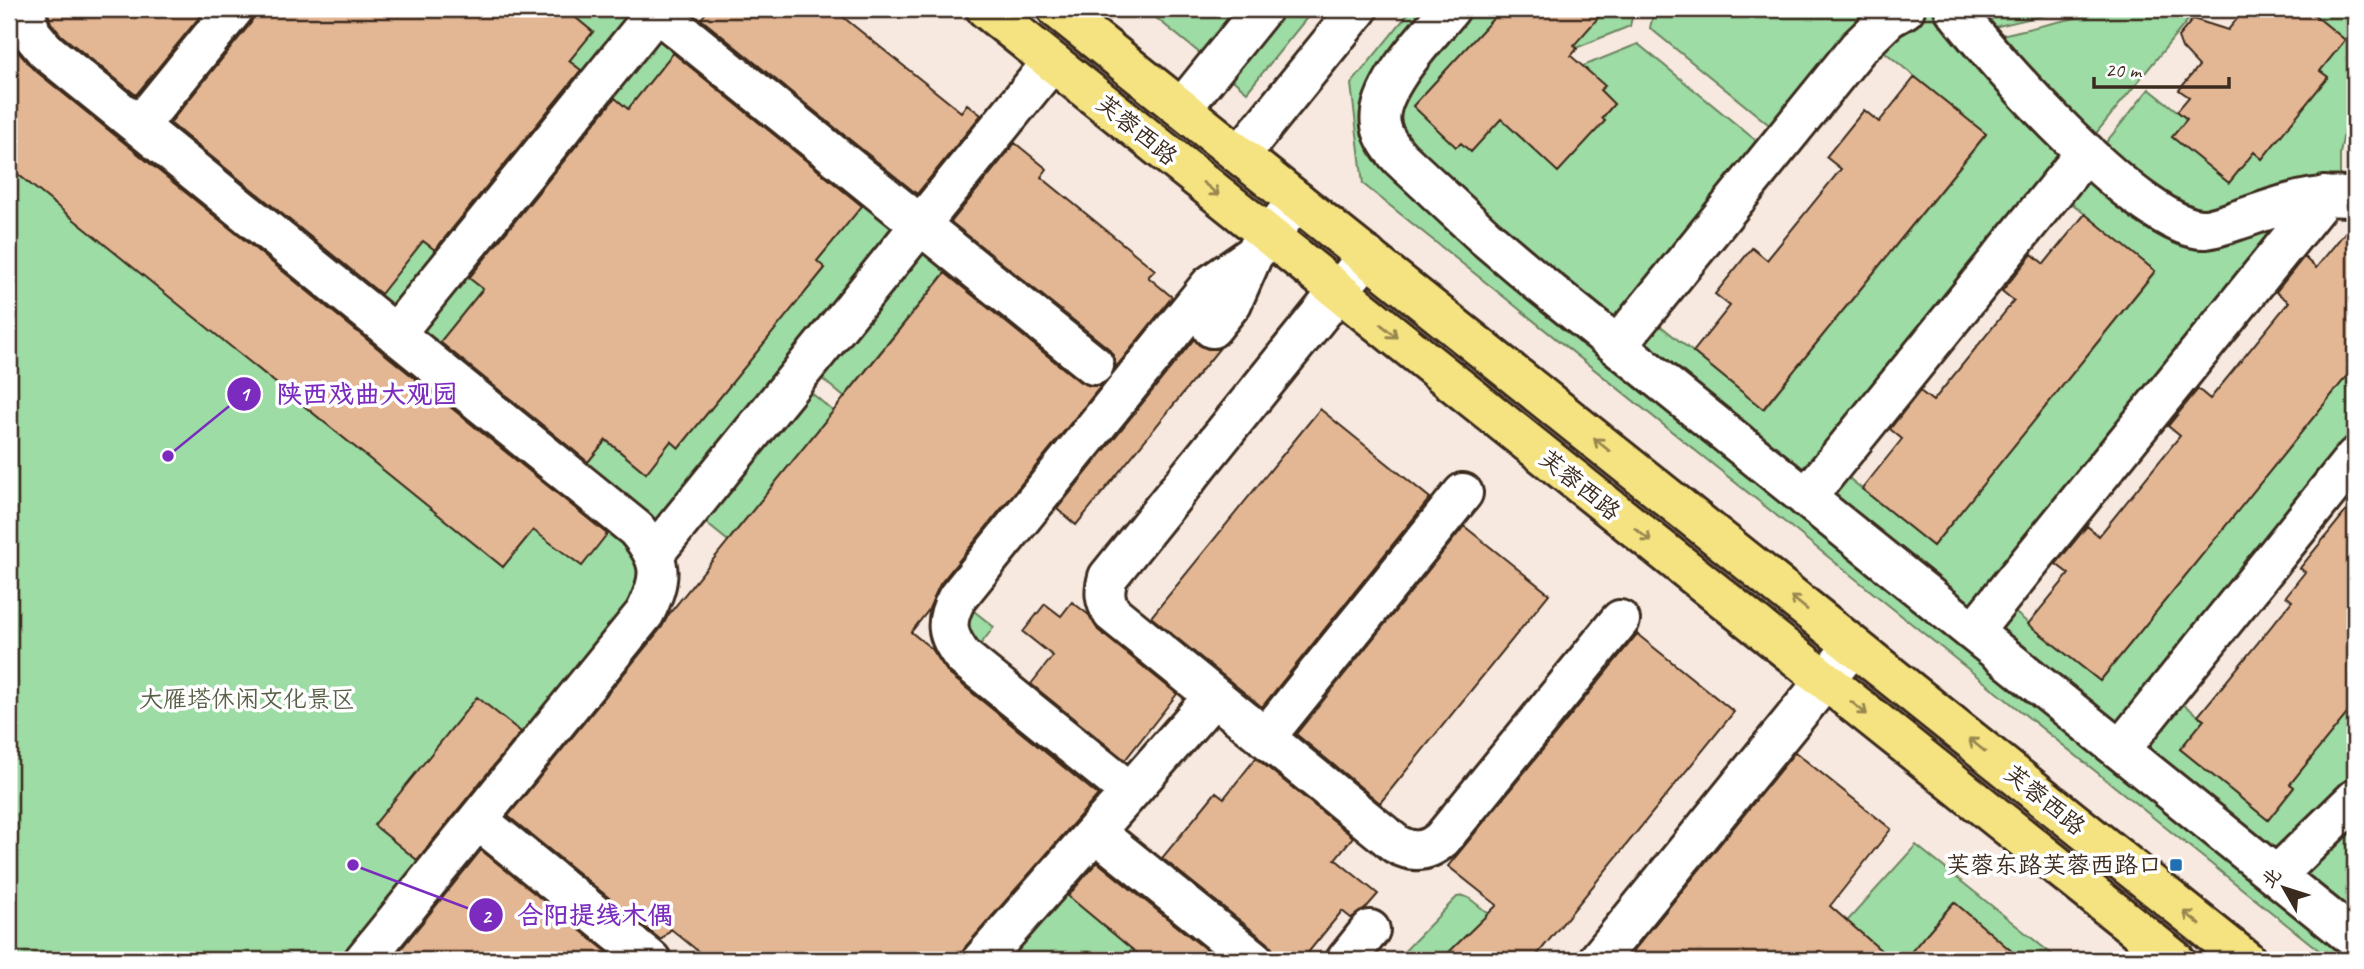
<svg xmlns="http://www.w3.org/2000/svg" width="2364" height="969" font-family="Caveat,'LXGW WenKai TC',sans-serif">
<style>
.green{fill:#9ddca4;stroke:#6c8361;stroke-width:2}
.building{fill:#e4b794;stroke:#3b2a1e;stroke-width:2}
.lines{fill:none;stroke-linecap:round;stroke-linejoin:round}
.minor-casing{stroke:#3b2a1e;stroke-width:44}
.major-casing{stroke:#3b2a1e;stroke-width:44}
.minor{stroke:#fff;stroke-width:38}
.major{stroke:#f5e381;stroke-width:38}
.oneway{stroke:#988650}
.poi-dot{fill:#1f6fb2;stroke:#fff;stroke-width:2.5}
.labels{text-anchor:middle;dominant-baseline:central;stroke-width:7;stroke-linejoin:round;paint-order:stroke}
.street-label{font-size:24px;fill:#3b2a1e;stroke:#fff}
.park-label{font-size:24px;fill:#585f46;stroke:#fff}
.poi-label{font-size:24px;fill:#3b2a1e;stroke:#fff;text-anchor:end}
.leader{fill:none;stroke:#7b2cbf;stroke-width:2.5}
.callout-dot{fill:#7b2cbf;stroke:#fff;stroke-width:2.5}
.mark-label{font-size:21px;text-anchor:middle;font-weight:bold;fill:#fff}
.callout-label{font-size:26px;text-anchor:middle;font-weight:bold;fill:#7b2cbf;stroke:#fff;stroke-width:7;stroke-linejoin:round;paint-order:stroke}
</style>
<rect width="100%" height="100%" fill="#f7e9df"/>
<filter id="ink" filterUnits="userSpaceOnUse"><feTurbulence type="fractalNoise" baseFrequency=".0143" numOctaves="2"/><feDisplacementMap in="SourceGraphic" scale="14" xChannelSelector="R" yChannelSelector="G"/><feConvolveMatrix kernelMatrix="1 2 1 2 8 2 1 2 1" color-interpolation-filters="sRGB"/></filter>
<g filter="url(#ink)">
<path class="green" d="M9,9l619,526 19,51 -296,374h-342v-800l29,-35 465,442 32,-39 47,37 25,-31 -47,-38 7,-8 -47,-38 -7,8 -52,-42 7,-8 -47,-38 -7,8 -52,-43 6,-8 -47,-38 -6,8 -53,-43 7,-8 -47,-38 -7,8 -52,-42 6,-8 -47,-39 -7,9 -52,-43 7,-8 -48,-38 -7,8 -6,-5z
M246,9h17l135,107 -161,-30 -49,61 60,48 22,-26 28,22 -22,27 59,47 21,-26 42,33 25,-31 9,6 145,-180 -8,-6 24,-29 -28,-23h74l-242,307 -240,-189z
M1145,9h54l7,5 4,-5h27l-36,45z
M1282,9h32l-67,83 -19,-16z
M1412,9h17l-65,118 991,833h-24l-968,-776 -12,-100z
M1472,9h30l-89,97 43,41 47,-30 14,17 41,37 47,-50 -3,-3 12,-14 -14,-14 4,-4 -21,-20 55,-22 127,104 -145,179 -64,-51 -141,-126c-9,-12 -19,-24 -17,-39 3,-20 60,-84 74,-102z
M1591,9h43l-4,17 -54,22 -2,-3 10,-29z
M1654,9h231l-107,123 -128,-104z
M1933,9l31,39 104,111 -259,320 -174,-139 17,-21 112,90 30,-38 -15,-13 20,7 187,-230 -111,-91 41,-30z
M1975,9h96l-81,19z
M2114,9h83l-104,128 -96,-101z
M2307,9h48v97l-11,26 -4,22v25l-120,30 -22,3 -18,-5 -77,-61 46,-57 38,30 -15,18 82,15 8,7 66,-82 -8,-6 25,-31z
M661,28l243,196v7l-242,299 -6,1 -243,-197v-6l85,-107 8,-9h6l133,105 -37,46 -46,-37 32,-41 -85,-69 -44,54 20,16 -49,61 59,49 22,-27 28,23 -21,27 58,47 22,-27 42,34 25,-32 8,7 146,-180 -8,-7 23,-29 -41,-34 21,-27 -58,-47 -22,27 -28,-23 22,-27 -60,-48 -49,60 -20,-15 -76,94 85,69 66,-81 46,37 -70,86 -131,-106 -1,-7 131,-161z
M2082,172l89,68 16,5h19l89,-27 -319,394 -152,-121 16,-20 93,75 222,-274 -92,-76z
M920,242l92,80 -23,28 -5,-4 21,-27 -59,-48 -102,126 -24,-20z
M2355,366v74l-233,290 -130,-105 15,-19 93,75z
M809,391l24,20 -102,126 59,48 -11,-3 -78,-63z
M965,604l29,23 -14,18 170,138 -6,8 -186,-162z
M2175,698l29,22 -24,29 88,71 26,-32 -4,-4 60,-74 4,3 1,-1v74l-74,71 -143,-115z
M2355,813v104l-58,-47z
M1916,845l143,115h-37l-68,-58 -34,39 19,17 -2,2h-45l-31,-27 -25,27h-24z
M1095,847l20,15 -36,43 66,55h-150z
M1464,896l5,2 78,62h-23l-41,-41 -42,41h-45l56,-58 5,-5z"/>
<path class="building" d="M47,9h159l-70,86 -75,-60 -10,-12z
M255,9h310l28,23 -24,29 12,9 -146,180 -12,-9 -42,53 -211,-171 81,-100z
M709,9h124l128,103 6,-8 14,11 -64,79 -216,-175z
M1502,9h104l-32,36 3,4 -6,7 34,30 -5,4 14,14 -12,14 3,3 -47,51 -57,-53 -30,33 -10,-9 -5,4 -43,-41z
M2245,9h62l38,31 -25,31 8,6 -66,82 -8,-7 -25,31 -57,-46 15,-18 -10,-8 12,-14 -10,-7 20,-24 -17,-18 -4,-11 15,-18 35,11z
M14,47l18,21 575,466 -25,32 -49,-36 -30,37 -494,-400v-113z
M673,53l189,153 -45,55 8,7 -146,180 -8,-7 -25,32 -40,-33 -18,22 -148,-120 43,-53 -14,-11 146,-180 13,11z
M1915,77l71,57 -223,275 -70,-57 37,-46 -15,-12 37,-46 15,12 74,-91 -15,-12 38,-47 15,12z
M1015,143l32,26 -6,8 114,93 -7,7 24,20 -56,70 -2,-10 -6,-9 -157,-126z
M2085,214l70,57 -222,275 -71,-57 40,-50 -12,-10 30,-38 13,10 81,-100 -12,-10 30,-37 12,10z
M2355,220v146l-255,315 -72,-57 41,-50 -13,-10 31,-38 12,10 81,-100 -12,-10 30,-37 12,10 79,-97 -13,-10 28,-35 12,11z
M945,273l135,109 10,4h11l-161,198 -12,27 -17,21 21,17 17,25 149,121 -132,151 -5,14h-252l-38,-31 -10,11 -153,-124 154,-189 7,-13z
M1194,339l5,6 9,4h11l-143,176 -19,-16z
M1320,409l110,89 -168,209 -111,-90z
M2355,500v204l-65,80 4,3 -26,33 -88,-71 24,-29 -6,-4 94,-115 -6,-5 19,-24 -5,-4z
M1464,526l85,68 -169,209 -84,-69z
M1072,602l17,13 9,15 79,64 -52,66 -94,-76 22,-28 -30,-24 22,-28 16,12z
M1637,634l97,78 -201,248h-92l56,-55 -49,-39z
M477,697l44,35 -104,128 -43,-35z
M1795,752l96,77 -61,77 62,54h-266z
M1256,758l97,79 -18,22 43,35 -13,15 -14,9 -9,-7 -40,49h-27l-1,-9 -6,-8 -106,-85 54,-66 8,6z
M481,850l136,110h-225z
M1097,862l122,98h-74l-77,-64z
M1954,902l68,58h-118z"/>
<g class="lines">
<defs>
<path id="minor" d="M25,9l6,24 15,18 590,478c27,32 27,47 9,84l-281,347
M653,9l441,356
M1450,9c-21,26 -76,81 -69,116 2,13 11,24 19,33l85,79 53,45 817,657
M1954,9c37,48 192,225 252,220 14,-2 28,-8 41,-12 35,-12 70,-25 108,-19
M1182,108l80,-99
M139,126l95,-117
M1240,155l118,-146
M1367,256l-259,321c-4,14 -4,23 4,36l284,231c18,10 31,8 46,-5l178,-219
M1212,328l20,-25 21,-48
M395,334l262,-323
M1617,346l241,-298 31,-30 16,-9
M1806,498l280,-346
M654,554l398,-492
M1973,632l352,-436
M1265,738l198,-245
M2120,750l235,-293
M1130,792l84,-96
M478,820l173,140
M1095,832l159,128
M2277,875l78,-76
M982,960l148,-168 -167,-135c-17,-22 -19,-35 -6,-59l253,-313 43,-30 44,-54
M1346,960l24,-30
M1598,960l255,-314"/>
<path id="major" d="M986,9l1189,951
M1057,9l1189,951"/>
</defs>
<use href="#minor" class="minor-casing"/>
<use href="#major" class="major-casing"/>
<use href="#minor" class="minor"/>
<use href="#major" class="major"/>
</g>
<defs><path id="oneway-shaft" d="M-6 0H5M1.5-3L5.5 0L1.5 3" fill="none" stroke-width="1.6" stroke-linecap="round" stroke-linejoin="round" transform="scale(1.75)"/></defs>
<g class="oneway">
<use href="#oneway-shaft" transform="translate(1211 189) rotate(39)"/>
<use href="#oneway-shaft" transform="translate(1389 331) rotate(39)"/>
<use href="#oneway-shaft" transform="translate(1602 445) rotate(-141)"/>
<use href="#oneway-shaft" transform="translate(1643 535) rotate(39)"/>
<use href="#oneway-shaft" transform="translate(1799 603) rotate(-141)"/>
<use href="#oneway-shaft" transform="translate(1859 708) rotate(39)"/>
<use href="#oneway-shaft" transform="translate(1977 745) rotate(-141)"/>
<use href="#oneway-shaft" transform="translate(2192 918) rotate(-141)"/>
</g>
</g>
<rect class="poi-dot" x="2169" y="858" width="14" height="14" rx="3.5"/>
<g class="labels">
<g class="street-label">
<text transform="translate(1137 130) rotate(39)">芙蓉西路</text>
<text transform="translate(1580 485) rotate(39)">芙蓉西路</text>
<text transform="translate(2045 800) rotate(39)">芙蓉西路</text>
</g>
<g class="park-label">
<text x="247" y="699">大雁塔休闲文化景区</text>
</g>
<g class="poi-label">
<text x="2162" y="865">芙蓉东路芙蓉西路口</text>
</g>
</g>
<path class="leader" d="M168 456L244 394M353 865L486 915"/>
<g class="callout-dot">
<circle cx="168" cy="456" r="7"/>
<circle cx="353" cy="865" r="7"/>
<circle cx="244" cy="394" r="18"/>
<circle cx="486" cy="915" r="18"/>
</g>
<g class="mark-label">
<text x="244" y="401">1</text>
<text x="486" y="923">2</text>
</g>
<g class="callout-label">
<text x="367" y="403">陕西戏曲大观园</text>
<text x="595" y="924">合阳提线木偶</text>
</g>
<rect width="2364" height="969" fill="none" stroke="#fff" stroke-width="35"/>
<rect x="18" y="18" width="2329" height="934" fill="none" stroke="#3b2a1e" stroke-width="2.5" filter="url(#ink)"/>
<g transform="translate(2284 888) rotate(309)" stroke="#ffffff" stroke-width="5" paint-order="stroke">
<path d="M0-5L12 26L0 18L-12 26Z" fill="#3b2a1e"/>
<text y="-10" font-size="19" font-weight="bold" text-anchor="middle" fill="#3b2a1e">北</text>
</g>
<path d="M2094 77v10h135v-10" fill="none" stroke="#3b2a1e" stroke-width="3.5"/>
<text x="2105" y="77" font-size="21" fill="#3b2a1e" stroke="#ffffff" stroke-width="5" paint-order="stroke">20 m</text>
</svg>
